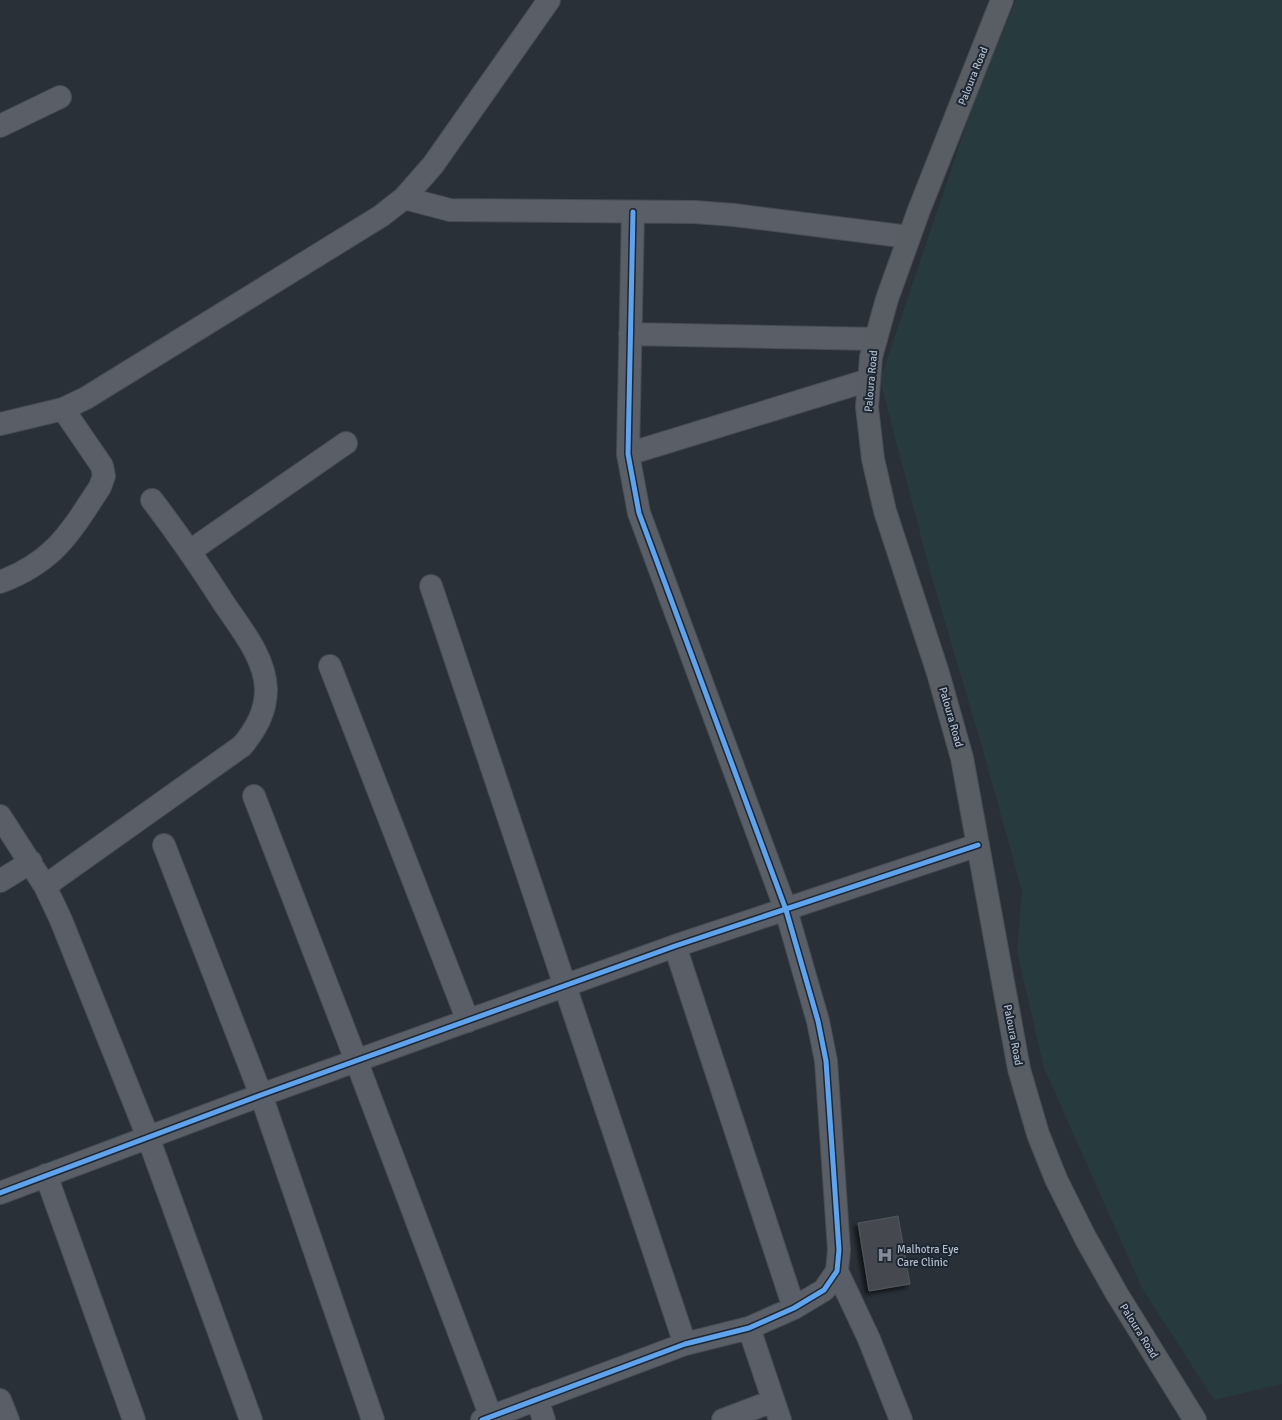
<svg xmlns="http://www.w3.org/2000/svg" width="1282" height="1420" font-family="Signika,sans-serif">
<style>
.green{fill:#273a3e}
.building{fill:#444950;stroke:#52575f;filter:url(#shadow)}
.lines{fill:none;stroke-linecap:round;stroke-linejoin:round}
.street-casing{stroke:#484c53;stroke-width:24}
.secondary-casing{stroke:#484c53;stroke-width:24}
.street{stroke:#5a5e66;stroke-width:22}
.secondary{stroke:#595d64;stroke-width:22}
.cycleway-casing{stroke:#1d2633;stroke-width:8}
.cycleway{stroke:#60a3ed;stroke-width:5}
.labels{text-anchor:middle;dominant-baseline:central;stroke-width:4;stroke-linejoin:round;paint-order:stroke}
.street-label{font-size:11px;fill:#b4bcc9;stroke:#1d2633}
.poi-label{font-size:11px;fill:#b4bcc9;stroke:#1d2633;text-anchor:start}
</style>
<defs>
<filter id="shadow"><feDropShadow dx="-3.5" dy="3.5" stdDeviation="2" flood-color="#0009"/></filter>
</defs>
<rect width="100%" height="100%" fill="#2a3038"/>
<path class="green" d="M1016,0h266v1384l-68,16 -72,-112 -98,-220 -27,-116 5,-61 -40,-144 -51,-172 -51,-195 97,-287z"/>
<path class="building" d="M898,1216l12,68 -41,7 -11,-68z"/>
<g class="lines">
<defs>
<path id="street" d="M0,126l60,-29
M404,198l46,12 245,2 39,3 175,22
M630,334l246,5
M0,424l63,-15 23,-11 295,-182 23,-18 29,-33 116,-165
M628,454l241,-74
M190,551l156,-108
M0,582c54,-20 70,-49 100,-95l4,-11 -2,-10 -39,-57
M431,586l254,758
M330,666l138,355
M254,796l102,264 135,357
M0,816l45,70 16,34 87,217 103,283
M164,845l97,250 112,325
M0,881l31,-19
M45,886l197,-140c14,-17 24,-34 24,-57 -1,-31 -24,-59 -41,-84 -23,-36 -47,-71 -73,-105
M675,946l119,362
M46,1175l88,245
M0,1193l261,-98 414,-149 303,-101
M837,1271l32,68 32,81
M749,1328l31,92
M537,1399l7,21
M0,1400l8,20
M482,1420l203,-76 64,-16 45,-20 30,-18 13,-19 2,-21 -13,-189 -8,-40 -32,-111 -147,-397 -11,-59 5,-242
M723,1420l50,-19"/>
<path id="secondary" d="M1002,0l-83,210 -32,89 -16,58 -4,50 6,52 12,52 53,162 24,85 57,311 19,65 18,45 30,60 31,55 78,126"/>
</defs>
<use href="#street" class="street-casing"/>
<use href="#secondary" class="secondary-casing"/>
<use href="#street" class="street"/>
<use href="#secondary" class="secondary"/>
<defs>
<path id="cycleway" d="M0,1193l261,-98 414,-149 303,-101
M482,1420l203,-76 64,-16 45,-20 30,-18 13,-19 2,-21 -13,-189 -8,-40 -32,-111 -147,-397 -11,-59 5,-242"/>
</defs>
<use href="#cycleway" class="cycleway-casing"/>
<use href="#cycleway" class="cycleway"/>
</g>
<defs>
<symbol id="hospital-bare" viewBox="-9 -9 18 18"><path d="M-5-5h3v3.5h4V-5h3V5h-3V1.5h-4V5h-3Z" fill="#848b96" stroke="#1d2633" stroke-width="2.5" paint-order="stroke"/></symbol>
</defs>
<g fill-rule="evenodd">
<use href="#hospital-bare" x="874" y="1244" width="22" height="22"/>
</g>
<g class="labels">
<g class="street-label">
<text transform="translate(973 76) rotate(-68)">Paloura Road</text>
<text transform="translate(871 381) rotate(-85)">Paloura Road</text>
<text transform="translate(951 717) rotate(74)">Paloura Road</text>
<text transform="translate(1013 1035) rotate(79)">Paloura Road</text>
<text transform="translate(1139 1331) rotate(58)">Paloura Road</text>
</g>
<g class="poi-label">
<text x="897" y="1249">Malhotra Eye<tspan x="897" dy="13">Care Clinic</tspan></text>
</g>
</g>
</svg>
